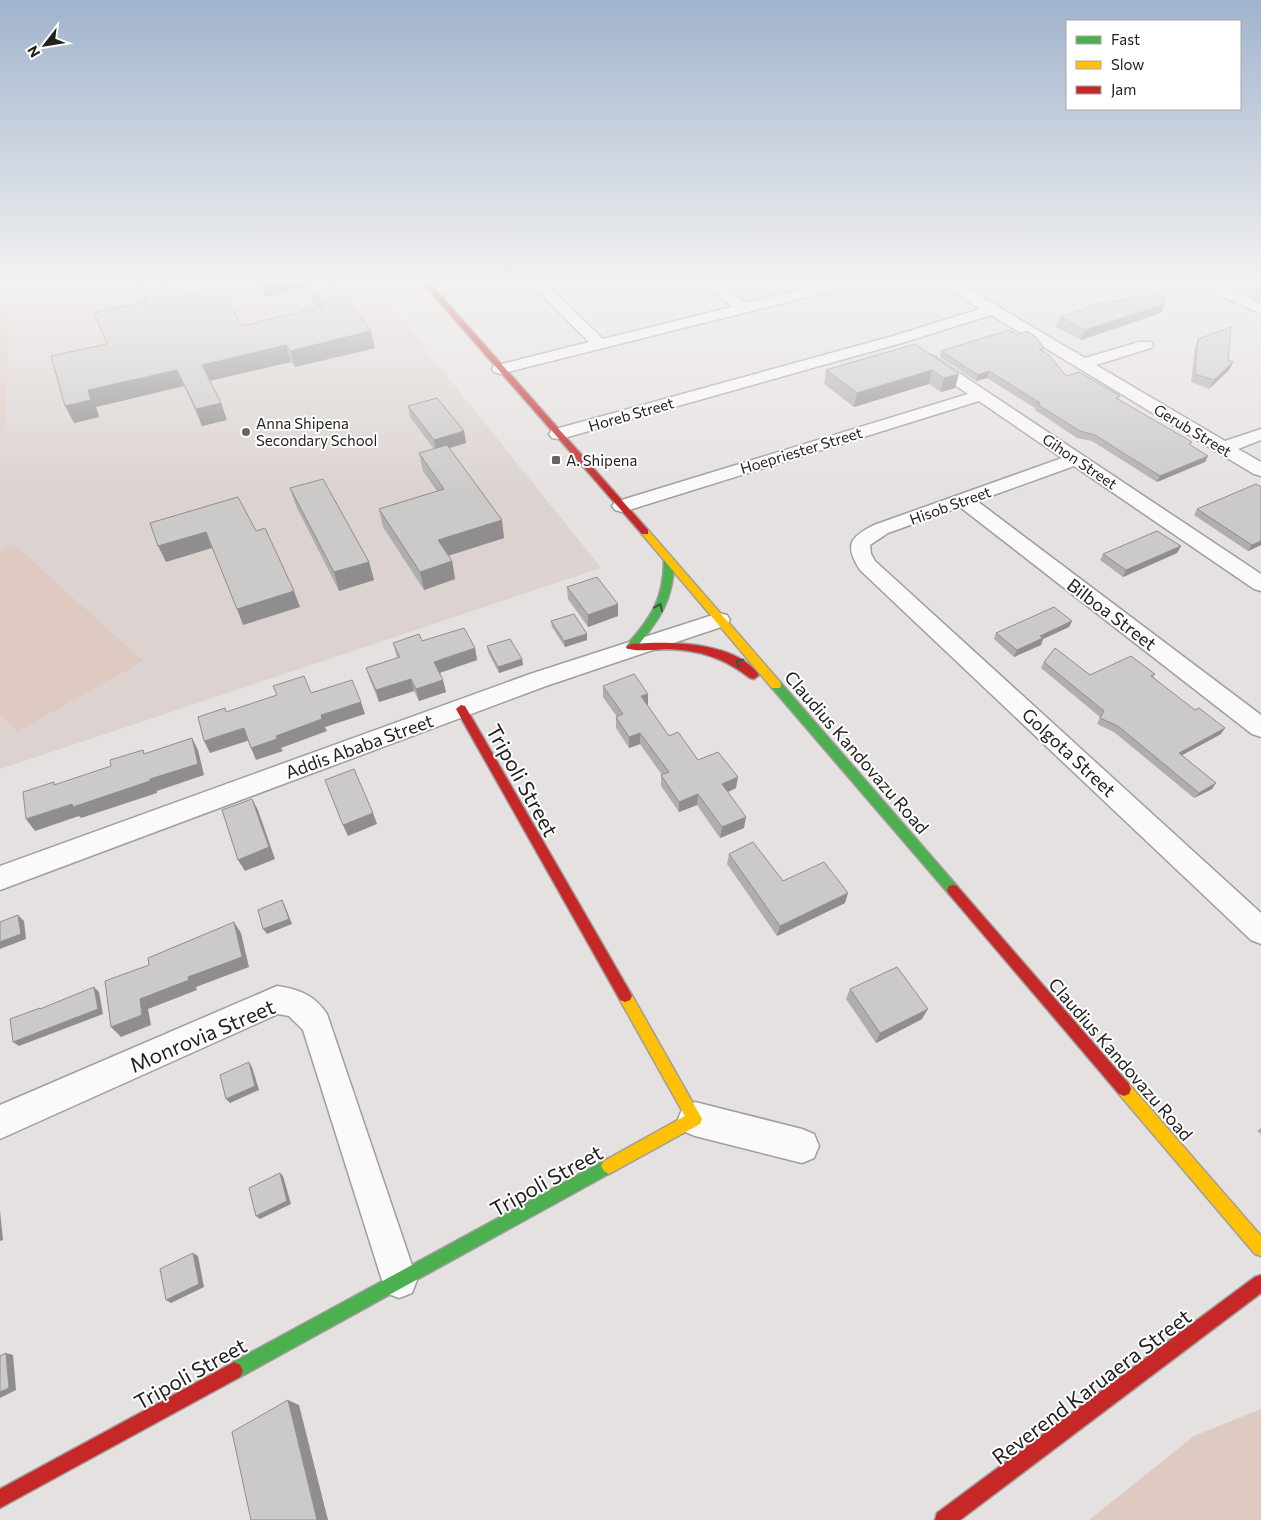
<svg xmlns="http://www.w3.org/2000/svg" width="1261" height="1520" font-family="Commissioner,sans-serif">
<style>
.built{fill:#dcd3d0}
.green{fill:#dfcac2}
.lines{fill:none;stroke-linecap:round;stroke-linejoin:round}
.street-casing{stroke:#a09d9c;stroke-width:3}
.fast-casing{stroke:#a09d9c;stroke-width:3}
.slow-casing{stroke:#a09d9c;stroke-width:3}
.jam-casing{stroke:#a09d9c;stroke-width:3}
.street{fill:#fbfafa;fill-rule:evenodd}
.fast{fill:#4caf50;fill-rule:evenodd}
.slow{fill:#ffc107;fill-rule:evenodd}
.jam{fill:#c62828;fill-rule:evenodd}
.wall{fill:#afadad}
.shaded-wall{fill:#8f8d8d}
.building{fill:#ccc9c9;stroke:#8f8d8d}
.oneway{stroke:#335a33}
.poi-dot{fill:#676463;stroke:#fff;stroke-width:2}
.labels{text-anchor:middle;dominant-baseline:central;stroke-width:4;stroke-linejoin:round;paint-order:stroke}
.far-street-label{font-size:15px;fill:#232120;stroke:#fff}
.far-poi-label{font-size:15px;fill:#232120;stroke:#fff;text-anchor:start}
.street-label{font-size:18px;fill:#232120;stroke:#fff}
.near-street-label{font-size:21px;fill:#232120;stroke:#fff}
</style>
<rect width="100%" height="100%" fill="#e5e1e0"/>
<path class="built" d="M81,281h290l230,287 -601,201v-472z"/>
<path class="green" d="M9,312l-4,116 -5,1v-115z
M14,544l129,117 -126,71 -17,-18v-163z
M1261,1409v111h-172l105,-84z"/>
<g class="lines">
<defs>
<path id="street" d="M528,281h15l60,58 129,-32 -31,-26h16l29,22 90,-22h25l-2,3 -359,90 -6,-2 -2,-3 2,-3 95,-24z
M937,281h18l130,77 54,-16h12l2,3 -2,3 -55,17 129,76 36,-12v11l-23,9 23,13v14l-7,-2 -37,-22 -226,-137 -86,27 -341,96 -6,1 -6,-1 -3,-4 3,-4 341,-94 87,-27z
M1210,281h14v4l3,3 34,16v10l-44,-20 -7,-8z
M929,355l6,2 326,217v17l-7,-2 -180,-123 -97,35 284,214v22l-9,-3 -292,-227 -72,26 -18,12 1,9 4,7 386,352v31l-10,-4 -391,-370c-16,-25 -10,-33 14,-45l188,-67 -83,-57 -350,109 -7,2 -7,-2 -3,-4 3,-4 353,-108 -45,-31 -2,-3 2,-3z
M719,613l8,2 3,5 -3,5 -181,61 -546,204v-24l530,-192z
M277,986c21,3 38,9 50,28l90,266 -5,13 -13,5 -13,-5 -83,-263 -14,-14 -11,-2 -278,125v-34z
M695,1102l107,27 12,5 5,12 -5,12 -12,5 -107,-27 -12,-5 -5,-12 5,-12z"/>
<path id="fast" d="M669,557l5,3c0,40 -15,60 -39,89h-8l-1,-2 1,-2c25,-28 37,-47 37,-85z
M776,681l4,1 177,204 2,4 -2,4 -4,1 -4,-1 -177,-206 -1,-3 1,-3z
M609,1158l5,3 3,5 -3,5 -374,206 -6,3 -6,-3 -3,-6 3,-6z"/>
<path id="slow" d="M645,529l3,1 132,152 1,3 -1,3h-8l-130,-154v-4z
M625,990l5,2 72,127 -2,5 -91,50 -5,-3 -3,-5 3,-5 81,-45 -65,-116 -2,-4 2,-4z
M1124,1082l5,2 132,152v20l-6,-2 -136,-160 -2,-5 2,-5z"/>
<path id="jam" d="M421,281h7l220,249v4h-6z
M649,643c33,-1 89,2 110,32l-5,4 -4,-1c-26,-20 -50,-28 -83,-29 -9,0 -35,4 -41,-2l5,-3z
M461,705l4,1 165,286 2,4 -2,4 -5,2 -5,-2 -164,-291z
M953,885l4,1 172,198 2,5 -2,5 -5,2 -5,-2 -170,-200 -2,-4 2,-4z
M1261,1275v18l-301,227h-25l2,-7 318,-236z
M234,1362l6,3 3,6 -3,6 -240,131v-19z"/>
</defs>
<use href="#street" class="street-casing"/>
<use href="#fast" class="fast-casing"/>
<use href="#slow" class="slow-casing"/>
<use href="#jam" class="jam-casing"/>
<use href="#street" class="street"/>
<use href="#fast" class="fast"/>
<use href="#slow" class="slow"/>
<use href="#jam" class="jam"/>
</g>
<path class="wall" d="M136,281h27l9,17 70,28 76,-18 -15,-20 -38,9 -12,-16h80l-1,1 43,66 -80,19 -4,-5 -81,19 11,22 6,17 -25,6 -18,-40 -88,21 3,10 -25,6 33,-79 39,-42z
M1261,286v16l-9,-4 4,-8z
M1165,304l-4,9 -80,27 -25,-13 4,-10z
M1017,335l27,13 -1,3 23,25 53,23 89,57 -3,6 -48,20 -65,-41 -15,-3 -42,-28v-2l-48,-30 -11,3 -36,-24 1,-6z
M1198,339l30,21 5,2 -4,8 -20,19 -18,-7 4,-35z
M915,344l40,44 -14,4 -12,-8 -75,23 -30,-23 2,-14z
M408,406l56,25 2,12 -17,5 55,90 -56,18 4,5 3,18 -31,11 -41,-63 -4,-18 58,-18 -14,-20 -4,-18 15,-4 -24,-32z
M1261,487v58l-13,6 -54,-36 3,-6z
M290,488l79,74 5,18 -35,11 -43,-85z
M1181,546l-4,7 -54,24 -23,-17 3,-6z
M567,587l51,17v12l-30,11 -20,-28z
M551,621l36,13v6l-22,7 -13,-20z
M1072,621l-3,6 -26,12 -2,6 -27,12 -20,-18 2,-6z
M422,641l53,7 2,12 -37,13 6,19 -27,9 -5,-10 -35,11 -9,-22 -4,-12 31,-10 -4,-15z
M487,646l35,13 1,6 -24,8 -11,-21z
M1044,662l46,13 65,-1 -2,3 68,57 -39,21 30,34 -18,9 -80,-66 -17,-8 3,-7 -59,-49z
M603,686l45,8v11h-1l22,31 29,24 38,28 -8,4 16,36 -24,10 -23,-33 -18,7 -18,-26v-11h1l-22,-31 -11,4 -13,-20v-11h1l-14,-20z
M729,854l54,27 62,22 -68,33 -50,-72z
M850,989l72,30 -46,24 -30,-44z
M1261,1128v6l-4,-3z"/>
<path class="shaded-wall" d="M260,281h41l2,7 -38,9z
M451,281h11l-10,3z
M1165,304l-4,9 -80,27 4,-10z
M371,331l4,17 -80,19 -5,-16z
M286,345l5,17 -83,19 -6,-16z
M1233,362l-4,8 -20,19 5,-9z
M177,370l7,16 -88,21 3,10 -25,6 -9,-17 23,-16z
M932,370l-3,14 -75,23 3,-14z
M989,371l-2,7 -11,3 2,-6z
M959,374l-4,14 -14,4 3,-14z
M221,403l6,17 -25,6 -6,-17z
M464,431l2,12 -30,9 -2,-12z
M1208,456l-3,6 -48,20 3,-6z
M502,520l2,18 -63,20 -3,-18z
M206,532l6,16 -46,14 -8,-16z
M1261,541v4l-13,6 4,-6z
M1181,546l-4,7 -54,24 3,-7z
M452,561l3,18 -31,11 -4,-18z
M369,562l5,18 -35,11 -5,-19z
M294,591l6,16 -57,18 -6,-16z
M618,604v12l-30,11v-12z
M1072,621l-3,6 -26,12 -2,6 -27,12 3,-7 23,-14z
M587,634v6l-22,7 -1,-6z
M475,648l2,12 -41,14 -2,-12z
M522,659l1,6 -24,8 -1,-6z
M411,679l3,12 -35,11 -3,-12z
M443,680l3,12 -27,9 -3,-12z
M648,694v11l-7,3v-12z
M361,702l4,12 -40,13 2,4 -46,17 2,3 -27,9 -5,-12 70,-33z
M244,728l6,12 -40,13 -6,-12z
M1225,728l-4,6 -46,25 4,-6z
M640,733v11l-11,4v-11z
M192,738l6,12 6,25 -47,16v2l-76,25 -2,-2 -44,15 -9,-12 124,-40z
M738,777l-2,11 -15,7 1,-11z
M1216,783l-4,6 -18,9 5,-5z
M698,794l-1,11 -18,7v-10z
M252,799l6,11 17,49 -30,12 -7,-11z
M373,813l4,11 -29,12 -5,-11z
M746,817l-2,11 -24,10 2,-11z
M848,893l-3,10 -68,33 3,-10z
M282,900l3,6 7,18 -25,10 -4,-5z
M18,915l6,6 2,18 -26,10v-7z
M234,922l7,11 8,34 -53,20 1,3 -49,19 3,16 -30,12 -10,-10 29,-28 48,-22z
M94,987l5,5 4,22 -84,32 -6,-4z
M928,1009l-6,10 -46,24 4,-10z
M249,1062l3,5 7,23 -29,13 -4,-4z
M280,1173l3,3 8,28 -31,15 -4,-3z
M0,1211l3,29 -3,1z
M193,1253l5,3 6,31 -33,16 -5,-3z
M6,1353l7,2 3,35 -16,8v-6z
M288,1400l11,5 29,115h-11z"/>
<path class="building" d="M137,281h26l9,17 48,-10 22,38 83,-20 -19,-25h26l39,50 -81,20 -4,-6 -84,20 19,38 -25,6 -19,-39 -89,20 3,10 -26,6 -14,-50 56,-12 -13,-31 53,-11z
M1261,286v6l-5,-2z
M1163,294l2,10 -80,26 -25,-13 41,-14z
M1231,327l-3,33 5,2 -19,18 -19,-6 3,-35z
M1009,330l8,5 10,-4 8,5 9,12 -5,1 11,7 16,20 13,-4 41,24 -4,2 76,44 -3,2 19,12 -48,20 -65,-41 -15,-4 -43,-27 3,-1 -51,-32 -11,4 -37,-24z
M915,344l44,30 -15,4 -12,-8 -75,23 -31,-23z
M437,398l27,33 -30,9 -26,-34z
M447,445l55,75 -64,20 14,21 -32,11 -41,-63 65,-20 -25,-36z
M323,479l46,83 -35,10 -44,-84z
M1256,484l5,3v54l-9,4 -55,-36z
M238,497l18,34 9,-3 29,63 -57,18 -31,-77 -48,14 -8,-23z
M1157,531l24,15 -55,24 -23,-16z
M597,577l21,27 -30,11 -21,-28z
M1054,607l18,14 -32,15 3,2 -26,12 -21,-17z
M574,614l13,20 -23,7 -13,-20z
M464,628l11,20 -41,14 9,18 -27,9 -5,-10 -35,11 -10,-22 34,-11 -7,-14 26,-9 3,7z
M510,639l12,20 -24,8 -11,-21z
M1055,648l35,27 41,-19 24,18 -4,2 44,34 4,-2 26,20 -46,25 37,30 -17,10 -81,-67 -18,-8 4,-7 -60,-49z
M634,674l14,20 -7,2 28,40 9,-4 20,28 20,-8 20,25 -16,7 24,33 -24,10 -24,-33 -19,8 -18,-27 8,-3 -29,-39 -11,4 -13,-20 7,-3 -20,-28z
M304,676l7,17 41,-13 9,22 -40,13 1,4 -46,17 1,3 -26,9 -7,-20 -40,13 -6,-24 27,-9 1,4 51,-17 -4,-9z
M192,738l6,26 -48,15v2l-77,26 -1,-3 -46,15 -3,-27 31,-10v3l57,-19 -1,-6 33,-10 1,4z
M354,769l19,44 -30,12 -18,-45z
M252,799l17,48 -31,13 -16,-50z
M753,842l30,39 41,-19 24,31 -68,33 -51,-72z
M282,900l7,19 -26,10 -5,-19z
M18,915l3,19 -21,8v-20z
M234,922l8,35 -54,20 1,3 -49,19 2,16 -31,12 -6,-46 44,-16 -1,-7z
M897,967l31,42 -48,24 -30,-44z
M94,987l4,22 -85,33 -3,-23 30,-11v1z
M249,1062l6,24 -29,13 -6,-24z
M280,1173l7,28 -31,15 -7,-28z
M193,1253l6,31 -33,16 -6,-31z
M6,1353l3,35 -9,4v-36z
M288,1400l29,120h-66l-19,-88z"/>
<defs><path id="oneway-chevron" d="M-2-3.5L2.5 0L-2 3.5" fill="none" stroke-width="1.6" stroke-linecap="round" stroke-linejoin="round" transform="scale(1.25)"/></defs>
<g class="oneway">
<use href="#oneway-chevron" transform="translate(659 607) rotate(-67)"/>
<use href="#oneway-chevron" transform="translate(739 662) rotate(-147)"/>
</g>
<linearGradient id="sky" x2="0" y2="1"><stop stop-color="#a0b3cc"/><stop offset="0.57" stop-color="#f3f2f1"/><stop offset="1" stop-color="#f3f2f1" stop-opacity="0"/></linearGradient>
<rect width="1261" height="494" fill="url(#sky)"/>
<g class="poi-dot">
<circle cx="246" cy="432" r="5"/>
<rect x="551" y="455" width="10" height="10" rx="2.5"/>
</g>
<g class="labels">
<g class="far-street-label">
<text transform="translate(631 414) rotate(-16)">Horeb Street</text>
<text transform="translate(1193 430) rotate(31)">Gerub Street</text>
<text transform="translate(801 450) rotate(-17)">Hoepriester Street</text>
<text transform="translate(1080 461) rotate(34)">Gihon Street</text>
<text transform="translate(950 505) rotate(-20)">Hisob Street</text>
</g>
<g class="far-poi-label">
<text x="256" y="423">Anna Shipena<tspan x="256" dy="17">Secondary School</tspan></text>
<text x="566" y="460">A. Shipena</text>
</g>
<g class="street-label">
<text transform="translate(1112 614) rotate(37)">Bilboa Street</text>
<text transform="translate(359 746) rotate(-20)">Addis Ababa Street</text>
<text transform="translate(857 752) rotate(49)">Claudius Kandovazu Road</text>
<text transform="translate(1069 752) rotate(43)">Golgota Street</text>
<text transform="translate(1121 1059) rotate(49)">Claudius Kandovazu Road</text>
</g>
<g class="near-street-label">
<text transform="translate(523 780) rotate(61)">Tripoli Street</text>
<text transform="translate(202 1035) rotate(-23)">Monrovia Street</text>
<text transform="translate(546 1180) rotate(-29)">Tripoli Street</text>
<text transform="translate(190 1373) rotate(-29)">Tripoli Street</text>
<text transform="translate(1091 1386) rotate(-37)">Reverend Karuaera Street</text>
</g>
</g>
<rect x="1066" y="20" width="175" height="90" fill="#ffffff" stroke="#a7a6a6"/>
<rect x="1076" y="36" width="25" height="8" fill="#4caf50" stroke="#a7a6a6"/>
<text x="1111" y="45" font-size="15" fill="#232120">Fast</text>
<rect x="1076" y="61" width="25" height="8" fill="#ffc107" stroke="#a7a6a6"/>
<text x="1111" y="70" font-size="15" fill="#232120">Slow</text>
<rect x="1076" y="86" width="25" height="8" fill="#c62828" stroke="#a7a6a6"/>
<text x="1111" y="95" font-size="15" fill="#232120">Jam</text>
<g transform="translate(45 45) rotate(239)" stroke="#ffffff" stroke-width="4" paint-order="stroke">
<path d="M0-4L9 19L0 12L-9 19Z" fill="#232120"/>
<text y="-8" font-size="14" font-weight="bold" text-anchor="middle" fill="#232120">N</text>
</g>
</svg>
